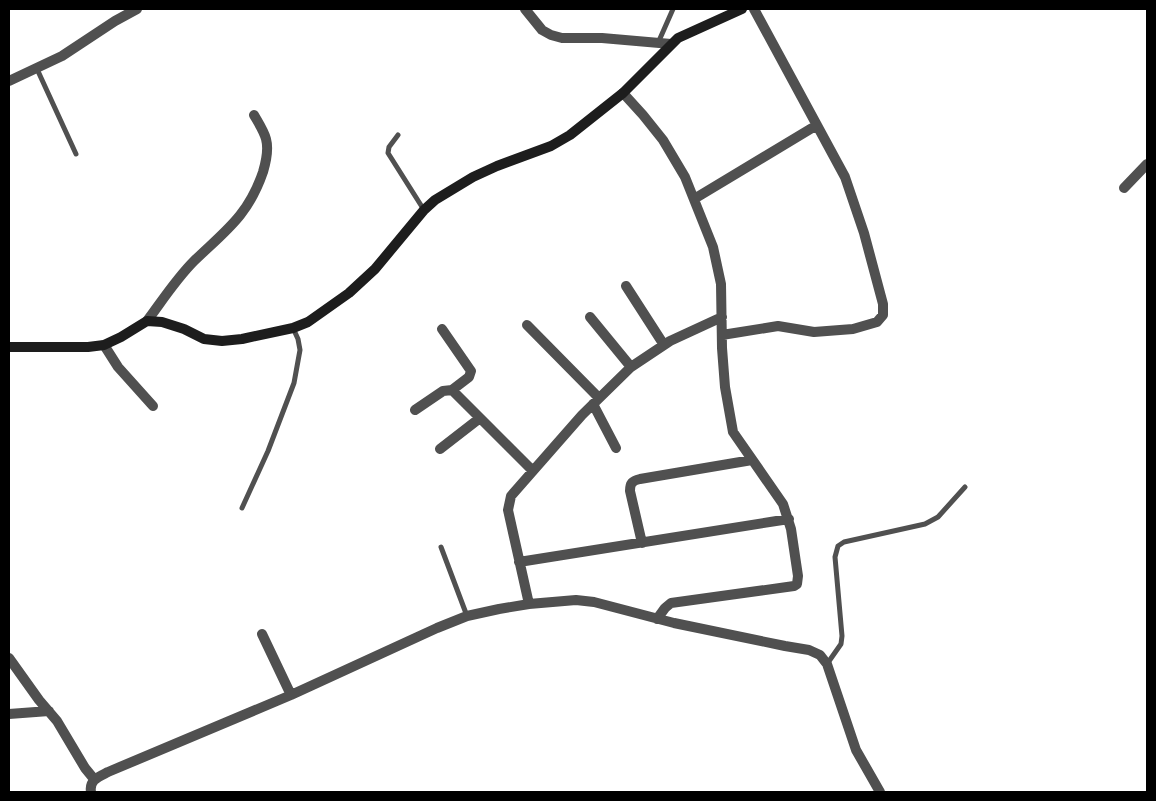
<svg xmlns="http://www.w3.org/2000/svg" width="1156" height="801" font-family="'IBM Plex Sans',sans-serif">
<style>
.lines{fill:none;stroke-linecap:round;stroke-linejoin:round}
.lane{stroke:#505050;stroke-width:5}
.street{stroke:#505050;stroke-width:10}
.secondary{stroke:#1d1d1d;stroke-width:10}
</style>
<rect width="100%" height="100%" fill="#fff"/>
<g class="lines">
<path class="lane" d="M658,43l15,-34
M37,69l39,85
M398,135l-9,12 -1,6 36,57
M242,508l26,-57 26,-68 6,-33 -2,-11 -5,-11
M441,547l26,69
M827,664l14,-20 1,-8 -7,-79 3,-11 6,-4 81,-18 13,-7 27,-30"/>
<path class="street" d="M525,9l17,21 9,5 11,3h40l69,6
M9,81l53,-25 53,-35 22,-12
M623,93l20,22 20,25 22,37 28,70 8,37 1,64 3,39 8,45 50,72 8,25 7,47 -1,8 -3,2 -123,17 -6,5 -8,11
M1124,188l23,-24
M694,199l123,-74
M626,286l38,59
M590,317l41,50
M147,321c15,-20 29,-42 47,-60 31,-30 54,-45 69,-89 3,-10 6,-22 3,-33 -2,-8 -8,-17 -12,-24
M527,325l72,73
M442,329l29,42 -2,6 -17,13
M722,335l56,-9 36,6 39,-3 24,-7 6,-7v-11l-19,-71 -19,-56 -91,-168
M104,345l14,22 35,39
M593,404l23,44
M415,410l28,-19 9,-1 81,81
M440,449l40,-31
M642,543l-12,-52c0,-8 2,-10 10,-12l112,-19
M519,562l270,-43
M529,604l-21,-94 3,-14 71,-81 49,-48 39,-26 52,-24
M262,634l29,61
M9,658l30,42 18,21 28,47 9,11
M9,714l40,-3
M91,792c-2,-12 7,-15 17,-20l183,-77 146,-67 30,-12 32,-7 30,-5 47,-4 18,2 80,21 111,23 24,4 11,5 7,9 29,86 24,42"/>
<path class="secondary" d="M9,347h79l16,-2 17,-8 26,-16 15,1 22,7 20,10 18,2 20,-2 51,-11 15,-6 41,-29 26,-24 49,-59 11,-10 38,-23 24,-11 54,-20 19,-11 53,-42 55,-55 64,-29"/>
</g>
<rect width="1156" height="801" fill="none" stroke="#000000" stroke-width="20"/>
</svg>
